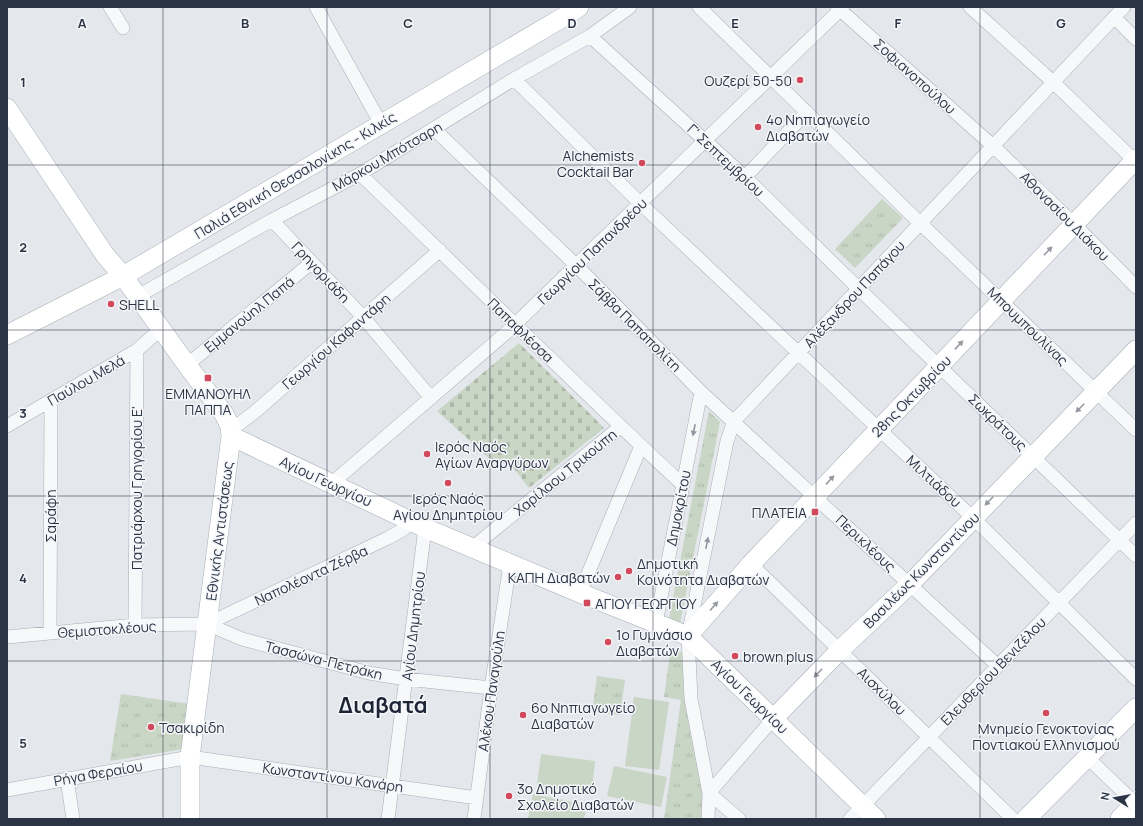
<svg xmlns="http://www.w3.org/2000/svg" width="1143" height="826" font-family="Manrope,sans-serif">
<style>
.grass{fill:url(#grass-tufts)}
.cemetery{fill:url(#cemetery-stones)}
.garden{fill:#c9d6c5}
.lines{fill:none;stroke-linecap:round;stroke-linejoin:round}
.street-casing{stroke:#a9aeb7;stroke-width:14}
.secondary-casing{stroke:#a9aeb7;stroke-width:20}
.primary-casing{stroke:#a3abb8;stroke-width:22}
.street{stroke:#f7f8fa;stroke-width:13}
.secondary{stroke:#fff;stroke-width:19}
.primary{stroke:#fff;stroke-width:21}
.oneway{fill:#959aa2}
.oneway2{fill:#9196a0}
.grid{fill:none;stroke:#2b3445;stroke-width:1;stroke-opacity:0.55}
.poi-dot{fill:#d1495b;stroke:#f4f6f9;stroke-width:1.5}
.labels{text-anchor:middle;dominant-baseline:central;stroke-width:3;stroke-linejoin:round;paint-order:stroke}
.street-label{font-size:14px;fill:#2b3445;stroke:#f4f6f9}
.poi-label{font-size:14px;fill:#2b3445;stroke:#f4f6f9;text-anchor:start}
.town-label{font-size:22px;font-weight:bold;fill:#1d2536;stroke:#f4f6f9}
.grid-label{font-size:13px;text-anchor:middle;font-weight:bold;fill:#2b3445;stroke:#f4f6f9;stroke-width:3;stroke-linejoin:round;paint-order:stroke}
</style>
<defs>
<pattern id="grass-tufts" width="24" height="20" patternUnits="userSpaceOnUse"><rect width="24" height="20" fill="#c9d6c5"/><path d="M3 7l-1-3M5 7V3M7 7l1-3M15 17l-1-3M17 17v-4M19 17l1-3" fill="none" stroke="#adb8ab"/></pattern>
<pattern id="cemetery-stones" width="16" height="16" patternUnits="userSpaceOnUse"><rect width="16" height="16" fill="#c9d6c5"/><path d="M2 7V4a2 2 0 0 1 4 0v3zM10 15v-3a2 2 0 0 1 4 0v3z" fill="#adb8ab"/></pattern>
</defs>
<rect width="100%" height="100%" fill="#e4e7ec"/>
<path class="grass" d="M882,199l21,19 -48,50 -20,-19z
M709,411l11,11 -40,202 -11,-5z
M671,647l12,6 21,139 -1,27h-39l17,-119 -17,-3z
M597,676l28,4 -5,35 -28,-3z
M121,694l69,10 -6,45 -74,12z"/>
<path class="cemetery" d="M519,343l85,85 -75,60 -17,-22 -22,-7 -53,-48z"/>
<path class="garden" d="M634,697l35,5 -10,68 -34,-4z
M541,754l54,7 -3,31 -55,-7z
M614,766l53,11 -6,30 -54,-11z
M533,794l54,11 -3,14h-56z"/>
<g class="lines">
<defs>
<path id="street" d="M110,7l13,21
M316,7l65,117
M699,7l221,216 216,207
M837,7l156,139 81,78 62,63
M970,7l83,75 83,80
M1114,17l22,22
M590,36l155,141 114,112 277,267
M514,79l127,125 332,314 163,161
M434,129l143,137 124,126 297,274
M360,174c108,103 213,209 323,311
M745,177l62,-65
M272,220l91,97 68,81
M138,296l134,-76 88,-46 154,-95 76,-43 40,-29
M187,365l124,-102
M7,426l130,-76 24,-21
M230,428l9,-4 17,-13 184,-161
M331,484l176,-152 336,-325
M472,548l148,-121
M751,564l262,255
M580,593l61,-147
M656,623l45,-231
M207,624l35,15 127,34 37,6 85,9
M135,625l2,-275
M50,633l1,-233
M7,637l128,-12 72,-1 181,-86 16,-9 7,-8
M1087,757l49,47
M67,779l6,40
M7,790l183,-33 287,41
M388,819l37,-291
M474,819l17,-131 19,-124
M708,819l1,-26 -18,-94 -3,-63 39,-195 7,-20 390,-414
M739,819l-30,-26 64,-74
M850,819l286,-296"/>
<path id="secondary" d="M7,108l98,147 18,21 64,89 37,49 6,12 1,10 -41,321v62
M7,335l116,-59 444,-261 12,-8
M231,436l194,92 155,65 108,43 188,183
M688,636l63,-72 385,-405
M773,719l67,-69 70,-66 226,-234
M1026,819l110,-111"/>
<path id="primary" d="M1121,819l15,-15"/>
</defs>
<use href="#street" class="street-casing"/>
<use href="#secondary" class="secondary-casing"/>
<use href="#primary" class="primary-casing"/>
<use href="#street" class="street"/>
<use href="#secondary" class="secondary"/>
<use href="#primary" class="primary"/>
</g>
<defs><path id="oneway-solid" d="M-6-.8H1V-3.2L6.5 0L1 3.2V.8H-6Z"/></defs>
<g class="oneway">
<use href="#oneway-solid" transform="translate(1048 251) rotate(-46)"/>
<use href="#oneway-solid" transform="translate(959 345) rotate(-47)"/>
<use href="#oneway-solid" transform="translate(1080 408) rotate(135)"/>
<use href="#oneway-solid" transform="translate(830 480) rotate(-47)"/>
<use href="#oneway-solid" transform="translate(989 501) rotate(134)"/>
<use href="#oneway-solid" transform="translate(714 606) rotate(-49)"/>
<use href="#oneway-solid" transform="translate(818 673) rotate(134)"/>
</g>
<g class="oneway2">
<use href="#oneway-solid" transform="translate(694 430) rotate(101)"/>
<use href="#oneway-solid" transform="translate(707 543) rotate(-79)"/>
</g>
<path class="grid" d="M163,7v812M327,7v812M490,7v812M653,7v812M816,7v812M980,7v812M7,165h1129M7,330h1129M7,496h1129M7,661h1129"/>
<g class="poi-dot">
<circle cx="800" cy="80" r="4"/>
<circle cx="758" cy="127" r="4"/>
<circle cx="642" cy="163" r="4"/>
<circle cx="111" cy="304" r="4"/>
<rect x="204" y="374" width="8" height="8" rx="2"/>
<circle cx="427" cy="454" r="4"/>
<circle cx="448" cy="483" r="4"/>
<rect x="811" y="508" width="8" height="8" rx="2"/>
<circle cx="629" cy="571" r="4"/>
<circle cx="618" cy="577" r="4"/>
<rect x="583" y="599" width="8" height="8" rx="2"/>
<circle cx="608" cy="642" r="4"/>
<circle cx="735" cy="656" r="4"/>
<circle cx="1046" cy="713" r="4"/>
<circle cx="523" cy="715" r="4"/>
<circle cx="151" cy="727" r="4"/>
<circle cx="509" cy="796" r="4"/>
</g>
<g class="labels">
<g class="street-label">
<text transform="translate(915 76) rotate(42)">Σοφιανοπούλου</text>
<text transform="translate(387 156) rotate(-30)">Μάρκου Μπότσαρη</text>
<text transform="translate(726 160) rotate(43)">Γ' Σεπτεμβρίου</text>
<text transform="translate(295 175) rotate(-31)">Παλιά Εθνική Θεσσαλονίκης - Κιλκίς</text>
<text transform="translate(1065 216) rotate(45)">Αθανασίου Διάκου</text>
<text transform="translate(592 251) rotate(-44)">Γεωργίου Παπανδρέου</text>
<text transform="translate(321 272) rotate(47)">Γρηγοριάδη</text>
<text transform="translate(854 294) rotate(-47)">Αλέξανδρου Παπάγου</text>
<text transform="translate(249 314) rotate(-39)">Εμμανούηλ Παπά</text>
<text transform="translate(635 325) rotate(45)">Σάββα Παπαπολίτη</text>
<text transform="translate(1028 326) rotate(44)">Μπουμπουλίνας</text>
<text transform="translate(521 330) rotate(44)">Παπαφλέσσα</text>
<text transform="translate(336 341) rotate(-41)">Γεωργίου Καφαντάρη</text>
<text transform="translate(86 380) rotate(-30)">Παύλου Μελά</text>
<text transform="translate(911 396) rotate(-46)">28ης Οκτωβρίου</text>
<text transform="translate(998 422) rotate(44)">Σωκράτους</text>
<text transform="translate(565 472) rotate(-39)">Χαρίλαου Τρικούπη</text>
<text transform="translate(326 481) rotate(25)">Αγίου Γεωργίου</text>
<text transform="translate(934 481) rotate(43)">Μιλτιάδου</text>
<text transform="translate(136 488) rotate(-90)">Πατριάρχου Γρηγορίου Ε'</text>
<text transform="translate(678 508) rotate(-79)">Δημοκρίτου</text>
<text transform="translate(50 516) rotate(-90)">Σαράφη</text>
<text transform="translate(219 531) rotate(-83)">Εθνικής Αντιστάσεως</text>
<text transform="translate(866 543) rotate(43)">Περικλέους</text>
<text transform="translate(921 570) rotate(-45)">Βασιλέως Κωνσταντίνου</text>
<text transform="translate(311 575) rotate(-25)">Ναπολέοντα Ζέρβα</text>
<text transform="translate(413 626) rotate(-83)">Αγίου Δημητρίου</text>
<text transform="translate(107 629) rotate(-4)">Θεμιστοκλέους</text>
<text transform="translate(324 660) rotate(14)">Τασσώνα-Πετράκη</text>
<text transform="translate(993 671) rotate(-46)">Ελευθερίου Βενιζέλου</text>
<text transform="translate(491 691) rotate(-82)">Αλέκου Παναγούλη</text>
<text transform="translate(882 691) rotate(44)">Αισχύλου</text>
<text transform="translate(750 696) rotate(44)">Αγίου Γεωργίου</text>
<text transform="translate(98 773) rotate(-10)">Ρήγα Φεραίου</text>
<text transform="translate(333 777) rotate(8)">Κωνσταντίνου Κανάρη</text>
</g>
<g class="poi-label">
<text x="792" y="80" text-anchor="end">Ουζερί 50-50</text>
<text x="766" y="119">4ο Νηπιαγωγείο<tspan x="766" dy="16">Διαβατών</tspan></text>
<text x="634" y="155" text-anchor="end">Alchemists<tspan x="634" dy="16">Cocktail Bar</tspan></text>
<text x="119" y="304">SHELL</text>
<text x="208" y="393" text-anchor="middle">ΕΜΜΑΝΟΥΗΛ<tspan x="208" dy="16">ΠΑΠΠΑ</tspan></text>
<text x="435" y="446">Ιερός Ναός<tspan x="435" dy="16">Αγίων Αναργύρων</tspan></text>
<text x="448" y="498" text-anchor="middle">Ιερός Ναός<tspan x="448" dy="16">Αγίου Δημητρίου</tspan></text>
<text x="807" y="512" text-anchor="end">ΠΛΑΤΕΙΑ</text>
<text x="637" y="563">Δημοτική<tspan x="637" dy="16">Κοινότητα Διαβατών</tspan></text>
<text x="610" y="577" text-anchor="end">ΚΑΠΗ Διαβατών</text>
<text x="595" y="603">ΑΓΙΟΥ ΓΕΩΡΓΙΟΥ</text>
<text x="616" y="634">1ο Γυμνάσιο<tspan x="616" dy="16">Διαβατών</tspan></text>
<text x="743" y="656">brown plus</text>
<text x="531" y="707">6ο Νηπιαγωγείο<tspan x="531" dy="16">Διαβατών</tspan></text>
<text x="159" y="727">Τσακιρίδη</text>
<text x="1046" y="728" text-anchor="middle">Μνημείο Γενοκτονίας<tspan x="1046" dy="16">Ποντιακού Ελληνισμού</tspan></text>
<text x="517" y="788">3ο Δημοτικό<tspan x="517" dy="16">Σχολείο Διαβατών</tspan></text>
</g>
<g class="town-label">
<text x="383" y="705">Διαβατά</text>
</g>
</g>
<g class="grid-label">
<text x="82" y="28">A</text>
<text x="245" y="28">B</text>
<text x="408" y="28">C</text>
<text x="572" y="28">D</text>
<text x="735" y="28">E</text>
<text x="898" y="28">F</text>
<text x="1061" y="28">G</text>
<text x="23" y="87">1</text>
<text x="23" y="252">2</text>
<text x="23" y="418">3</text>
<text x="23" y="583">4</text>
<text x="23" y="748">5</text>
</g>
<rect width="1143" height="826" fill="none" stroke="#2b3445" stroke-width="16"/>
<g transform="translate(1115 798) rotate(281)" stroke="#f4f6f9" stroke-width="3" paint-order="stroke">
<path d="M0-3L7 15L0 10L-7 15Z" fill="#2b3445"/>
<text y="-6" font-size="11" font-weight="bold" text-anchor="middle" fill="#2b3445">N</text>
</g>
</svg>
